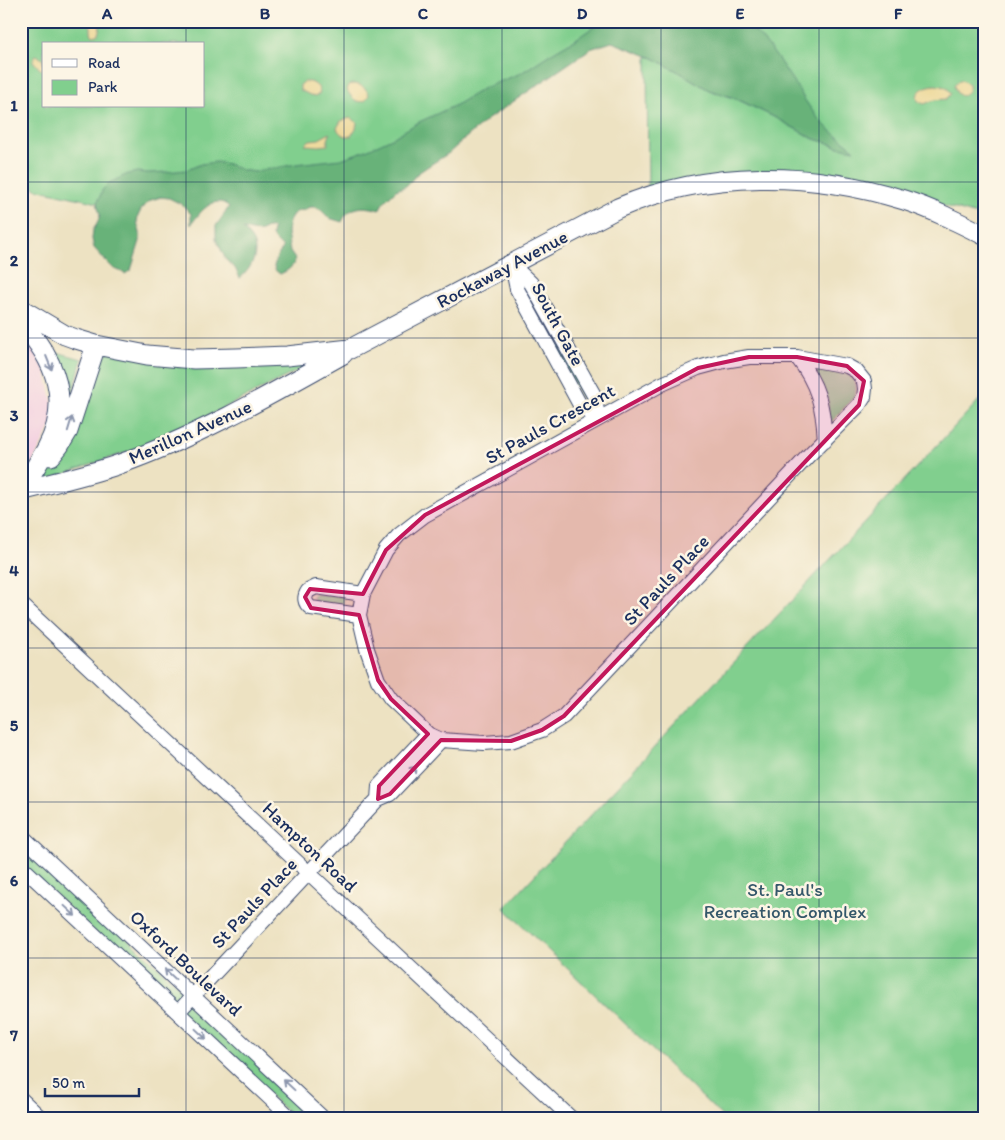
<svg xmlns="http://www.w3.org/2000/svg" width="1005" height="1140" font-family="Itim,sans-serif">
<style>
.built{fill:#f3cfe0}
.green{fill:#81cf8e;stroke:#4e7f76;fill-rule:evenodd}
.forest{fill:#68b279;stroke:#42706c}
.sand{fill:#eeda9e;stroke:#84847e}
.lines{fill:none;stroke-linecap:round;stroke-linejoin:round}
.street-casing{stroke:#3a4a6d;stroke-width:16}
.secondary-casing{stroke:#3a4a6d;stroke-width:21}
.street{stroke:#fff;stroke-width:14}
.secondary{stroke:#fff;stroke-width:19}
.oneway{stroke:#8d97ae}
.marked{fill:#c2185b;fill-opacity:0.2;stroke:#c2185b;stroke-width:4;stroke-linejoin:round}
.grid{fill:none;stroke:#1b2f5e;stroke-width:1;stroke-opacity:0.55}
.labels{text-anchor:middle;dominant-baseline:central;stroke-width:5;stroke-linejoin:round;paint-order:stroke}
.street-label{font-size:19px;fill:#1b2f5e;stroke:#fcf5e5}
.park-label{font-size:19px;fill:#34576a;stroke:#fcf5e5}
.neatline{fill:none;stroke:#1b2f5e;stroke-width:2}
.grid-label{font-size:16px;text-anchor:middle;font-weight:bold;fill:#1b2f5e}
</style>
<rect width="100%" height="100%" fill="#fcf5e5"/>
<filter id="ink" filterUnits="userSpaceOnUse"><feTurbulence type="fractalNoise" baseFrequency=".02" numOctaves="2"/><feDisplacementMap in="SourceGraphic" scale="10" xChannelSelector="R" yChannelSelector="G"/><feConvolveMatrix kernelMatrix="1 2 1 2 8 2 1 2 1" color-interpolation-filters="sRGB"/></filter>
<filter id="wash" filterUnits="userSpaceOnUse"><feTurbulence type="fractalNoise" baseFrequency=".0096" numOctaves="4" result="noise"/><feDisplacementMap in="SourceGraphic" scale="20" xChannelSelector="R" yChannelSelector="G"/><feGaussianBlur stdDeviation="1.12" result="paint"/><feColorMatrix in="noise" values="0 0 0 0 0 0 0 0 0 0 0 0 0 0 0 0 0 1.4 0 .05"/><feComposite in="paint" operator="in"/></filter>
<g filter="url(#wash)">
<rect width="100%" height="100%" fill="#ede2c2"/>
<path class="built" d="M21,334l22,27 13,56 -35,67z"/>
<path class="green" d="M21,21h963v196l-92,-26 -93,-14 -151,14 -1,-135 6,2 26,14 30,18 25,8 40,19 40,22 12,3 13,5 -227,-113 -160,109 -281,51 -20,6 -35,7 -80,-18 -15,-13zM44,44h160v62h-160z
M526,283l62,114 1,7 -5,-4 -63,-114z
M49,350l33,9 -15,55z
M99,350l222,9 -165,83 -126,44 30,-35z
M809,364c17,4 56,6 45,33l-23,25 -2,1c-1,-7 0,-14 -1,-21 -2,-14 -10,-26 -20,-35z
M984,395v724h-259l-221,-211z
M316,594l27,2c5,16 -20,7 -28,6l-2,-5z
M21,839l300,280h-26l-274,-256z"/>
<path class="forest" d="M602,21h140c23,16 38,41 53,63 7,11 13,22 22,33 10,12 25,22 38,33l-16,-3 -13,-5 -12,-3 -40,-22 -39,-19 -26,-8 -30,-18 -26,-14 -41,-16 -22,7 -102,70 -25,21 -14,13 -19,12 -12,8 -12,13 -10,4 -13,13 -4,7c-15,-5 -31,-4 -37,12l-13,-4 -8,-8 -6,-3h-6l-4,3 -7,1 -6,4 -3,7 -2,10 3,20 5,7c-1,8 -8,12 -15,15l-5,-4 -1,-4 3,-9 6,-9 -11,-11 1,-9c-6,-1 -7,1 -12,3 -6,2 -12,-1 -18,-2 3,4 8,8 10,13 6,13 -3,28 -13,36l-5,-10 -9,-8 -10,-21v-13l13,-19c-14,-15 -31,7 -38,18v-11l-8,-9 -14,-7 -9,-1 -9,3 -9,8 -4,8 -1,6 3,11v8l-9,29 -6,4 -5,-3 -6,-2 -5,-5 -15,-16 -2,-9 1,-9 4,-6 3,-9 -3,-12 6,-14 6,-6 19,-9 9,-2 11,1 18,-1 21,-2 14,-6 15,-2 12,2 14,6 13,2 41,-8 45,-5 23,-8 30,-14 25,-15 37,-17 28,-17 37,-15 29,-19 29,-17z"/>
<path class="sand" d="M88,21h10l2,6 -2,7 -4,2 -2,-1 -1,-3v-5z
M37,55l6,5 1,11 -4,-2 -7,-8 2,-5z
M959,80h3l7,5c1,5 -3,9 -8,11l-4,-3 -3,-7z
M304,82c8,-1 15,3 16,11l-4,3 -6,-1 -10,-5v-5z
M352,84c8,0 14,3 17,11l-4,6c-9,3 -14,-4 -18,-11l2,-5z
M935,85l7,1 6,3 3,5 -5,5 -11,1 -11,4 -6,-3 -1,-5c3,-8 10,-10 18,-11z
M350,118l7,4 -1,6 -5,8c-6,1 -12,-2 -14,-8l4,-7z
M330,133v1l-2,6v5l-9,1 -13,-1 -1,-1 5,-4 9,-1z"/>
</g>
<g filter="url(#ink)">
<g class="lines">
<defs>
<path id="street" d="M512,265l19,18 64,114 3,22 -18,-14 -63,-116z
M749,357h48l50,9 9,5 8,10 1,8 -1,8 -5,8 -50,50 -245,261 -22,14 -31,11 -27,2 -43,-3 -13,-6 -37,-35 -13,-19 -11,-31 -8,-34 4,-21 23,-44 13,-15 26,-20 237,-131 36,-16 26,-7z
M797,357c21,28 26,48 28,83
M21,604l551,515
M359,615l-48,-7c-7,-5 -7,-11 -3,-17l8,-4 47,7
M378,799l1,-13 49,-52
M21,835l303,284
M21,866l271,253
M178,1012l200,-213 12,-5 51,-54
M21,1099l21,20"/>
<path id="secondary" d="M21,309l44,26 11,4 20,6 51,10 47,4 42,-1 51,-2 63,-7 268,-141c90,-39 193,-37 286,-8 28,9 54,22 80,35
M21,323c35,37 51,78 26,125 -8,14 -17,28 -26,43
M51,456l8,-10 9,-15 28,-86
M21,491c31,-8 66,-16 96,-26 80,-28 153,-70 226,-111"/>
</defs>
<use href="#street" class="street-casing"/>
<use href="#secondary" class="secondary-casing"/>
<use href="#street" class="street"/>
<use href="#secondary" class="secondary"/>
</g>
<defs><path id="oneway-shaft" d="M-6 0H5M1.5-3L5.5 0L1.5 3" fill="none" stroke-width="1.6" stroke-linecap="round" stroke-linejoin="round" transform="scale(1.25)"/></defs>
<g class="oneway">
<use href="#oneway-shaft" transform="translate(49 363) rotate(68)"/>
<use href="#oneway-shaft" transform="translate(70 424) rotate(-73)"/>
<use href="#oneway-shaft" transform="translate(411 772) rotate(-47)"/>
<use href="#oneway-shaft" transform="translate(70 911) rotate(43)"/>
<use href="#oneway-shaft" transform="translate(170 974) rotate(-137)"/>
<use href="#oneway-shaft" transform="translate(201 1034) rotate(43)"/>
<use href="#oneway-shaft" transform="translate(289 1085) rotate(-137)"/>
</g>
</g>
<path class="marked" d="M749,357h48l50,9 17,15 -5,24 -295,311 -22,14 -31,11 -70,-1 -51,54 -12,5 1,-13 49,-52 -37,-35 -13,-19 -19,-65 -48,-7 -6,-11 5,-8 53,5 23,-44 39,-35 273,-147z"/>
<path class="grid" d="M186,21v23M344,21v1098M502,21v1098M661,21v1098M819,21v1098M186,106v1013M21,182h963M21,338h963M21,492h963M21,648h963M21,802h963M21,958h963"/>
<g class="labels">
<g class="street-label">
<text transform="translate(502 269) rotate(-28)">Rockaway Avenue</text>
<text transform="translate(558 324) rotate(62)">South Gate</text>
<text transform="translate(550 424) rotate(-29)">St Pauls Crescent</text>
<text transform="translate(190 432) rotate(-24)">Merillon Avenue</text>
<text transform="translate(666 580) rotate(-47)">St Pauls Place</text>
<text transform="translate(310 847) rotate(43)">Hampton Road</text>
<text transform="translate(254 903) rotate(-47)">St Pauls Place</text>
<text transform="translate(186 963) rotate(43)">Oxford Boulevard</text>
</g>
<g class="park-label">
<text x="785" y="889">St. Paul's<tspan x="785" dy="22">Recreation Complex</tspan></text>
</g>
</g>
<rect width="1005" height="1140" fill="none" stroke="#fcf5e5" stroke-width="55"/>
<rect x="42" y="42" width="162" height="65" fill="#fcf5e5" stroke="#a2a6af"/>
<rect x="52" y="59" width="25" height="8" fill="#ffffff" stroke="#a2a6af"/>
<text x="88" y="68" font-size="15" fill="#1b2f5e">Road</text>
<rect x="52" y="80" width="25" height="15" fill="#81cf8e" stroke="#a2a6af"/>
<text x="88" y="92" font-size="15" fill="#1b2f5e">Park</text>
<path d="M45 1088v8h94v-8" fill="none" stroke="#1b2f5e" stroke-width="2.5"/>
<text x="52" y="1088" font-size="15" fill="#1b2f5e" stroke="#fcf5e5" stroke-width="4" paint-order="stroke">50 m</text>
<rect x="28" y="28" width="950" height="1084" class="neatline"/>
<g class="grid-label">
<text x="107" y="19">A</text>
<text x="265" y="19">B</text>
<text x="423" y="19">C</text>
<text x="582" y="19">D</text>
<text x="740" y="19">E</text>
<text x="898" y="19">F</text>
<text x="14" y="111">1</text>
<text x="14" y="266">2</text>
<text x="14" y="421">3</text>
<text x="14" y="576">4</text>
<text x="14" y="731">5</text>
<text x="14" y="886">6</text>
<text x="14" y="1041">7</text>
</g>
</svg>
